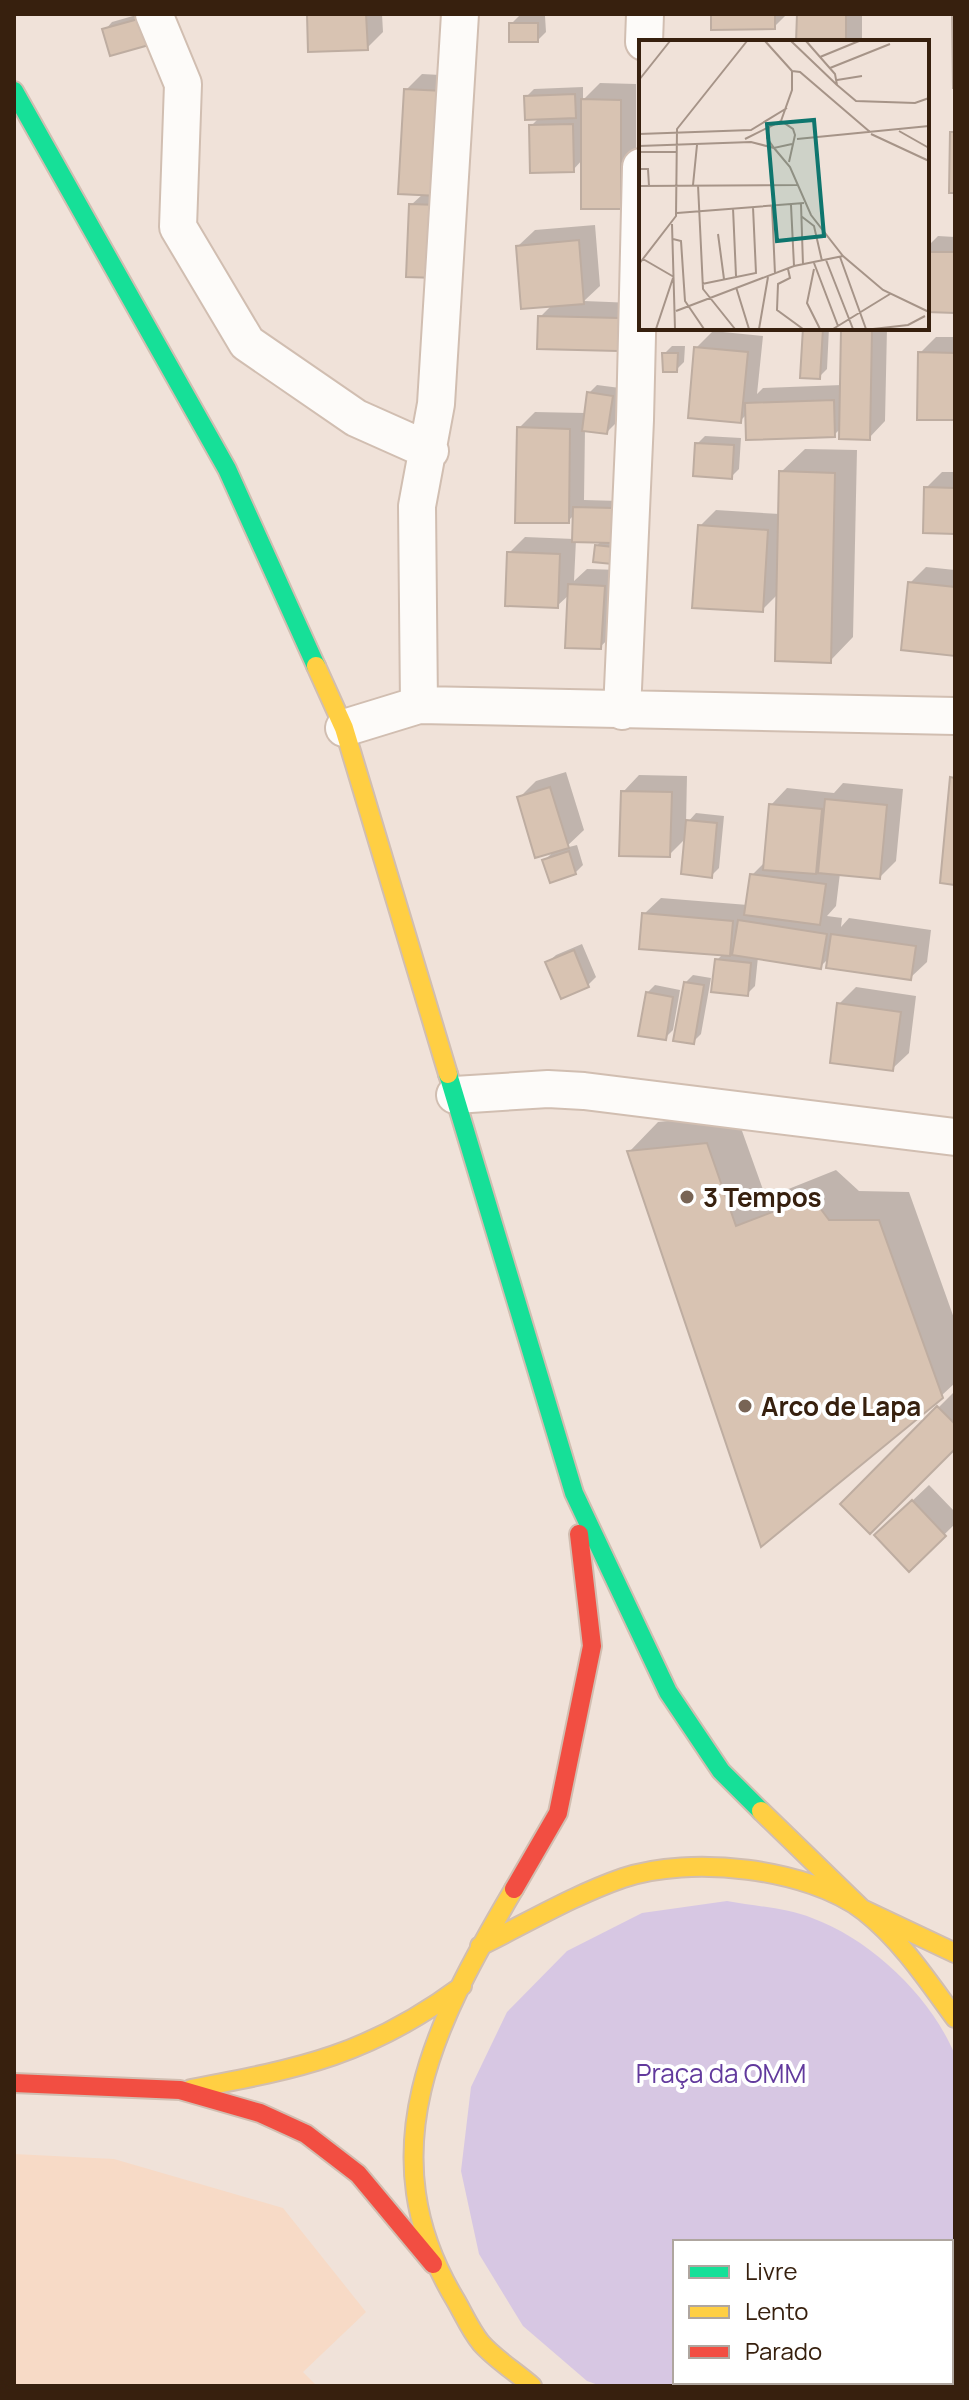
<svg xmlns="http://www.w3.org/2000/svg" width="969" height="2400" font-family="Manrope,sans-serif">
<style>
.built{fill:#f7dac6}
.green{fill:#d7c7e3}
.shadow{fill:#0003}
.building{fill:#d8c3b2;stroke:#beada1;stroke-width:2}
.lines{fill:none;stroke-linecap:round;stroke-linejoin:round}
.street-casing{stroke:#d1beb1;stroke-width:40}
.fast-casing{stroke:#d1beb1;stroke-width:22}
.slow-casing{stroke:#d1beb1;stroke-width:22}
.jam-casing{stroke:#d1beb1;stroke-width:22}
.street{stroke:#fdfbf9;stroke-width:36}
.fast{stroke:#16e098;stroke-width:18}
.slow{stroke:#ffcf43;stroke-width:18}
.jam{stroke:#f24e42;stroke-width:18}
.poi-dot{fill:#786455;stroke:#fff;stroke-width:3}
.labels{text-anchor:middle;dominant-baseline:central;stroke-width:8;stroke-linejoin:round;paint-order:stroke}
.poi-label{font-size:26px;font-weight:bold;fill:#37200e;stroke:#fff;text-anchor:start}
.park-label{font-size:26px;fill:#623a9d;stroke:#fff}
.inset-road{fill:none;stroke:#a69488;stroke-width:2}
.view{fill:#0f766e;fill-opacity:0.15;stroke:#0f766e;stroke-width:4}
.inset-edge{fill:none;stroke:#37200e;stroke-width:4}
</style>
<rect width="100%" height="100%" fill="#f0e2d9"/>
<path class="built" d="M14,2154l100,5 169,49 83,104 -63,60 14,14h-303z"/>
<path class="green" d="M727,1901c27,5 60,7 85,17 60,22 119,79 143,137v215l-4,8v-36h-276v140h172l-6,4h-240l-14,-5 -64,-55 -44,-72 -18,-83 10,-84 36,-75 60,-61 75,-38z"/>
<path class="shadow" d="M140,14l8,29 -43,-13 7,-8z
M309,14h73l1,18 -16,16z
M713,14h74l-13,13z
M799,14h63v28h-64z
M519,16h26l1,16 -8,8 -27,-16z
M422,74l37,2 -7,183 -41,-54 12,-11 -17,-104z
M600,83l36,1v107l-16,16 -37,-48 -10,11 -42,-44 8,-8 -13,-21 8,-8 49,-2v13z
M595,225l5,61 -16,15 50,2 -1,30 -16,16 -77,-32 13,-13 -35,-58 17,-16z
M938,236l17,1v74l-28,-1v-63z
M805,328h24l-2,41 -8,8z
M846,328h41l-2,93 -16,17 -28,-10 -7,7 -87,-21 -7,7 -44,-73 17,-17 50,5 -6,58 6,-6 79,-3z
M936,337h19v81l-35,-65z
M672,346h13l-1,16 -8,8 -12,-16z
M597,385l23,3 -5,36 -8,8 -22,-3 -1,71 36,1 -1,53 -23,-8 6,-5 -26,-1 -2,41 13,-12 33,1 -3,61 -17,16 -30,-53 -13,12 -48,-53 16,-16 49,2v-24l-6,6 -49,-93 16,-16 51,1 3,-20z
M705,436l36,2 -2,31 -8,8 -34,-33z
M805,449l52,1 -4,187 -23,24 -51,-68 -17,17 -62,-84 16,-16 64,4 1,-42z
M942,472h13v60l-29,-44z
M926,567l29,3v84l-45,-71z
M566,772l18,58 -19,18 12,-3 6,20 -8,8 -31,-12 11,-11 -36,-52 17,-17z
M639,775l48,1 -1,48 10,-11 28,3 -5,52 -8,8 -24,-39 -18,18 -46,-63z
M843,783l60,6 -7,72 -16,16 -40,-4 -4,33 -9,10 15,2 -1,9 8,-9 82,12 -4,32 -17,16 -81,-20 -9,9 -62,-10 -3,29 -8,8 -30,-34 6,-6 -79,-40 17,-16 87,7 4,-30 14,-14 5,-56 16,-17 47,5z
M582,944l14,33 -8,8 -40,-23 8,-7z
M693,975l18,3 -10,56 -8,8 -8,-59z
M655,985l25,5 -7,40 -8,8 -18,-45z
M856,987l60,9 -7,57 -17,16 -53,-65z
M736,1114l30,84 70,-28 23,21 50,1 46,129v62l-14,13 -312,-244 29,-30z
M954,1392l1,54 -113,58z
M929,1485l26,27v12l-46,45 -16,-50z"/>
<path class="building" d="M307,14h59l2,36 -60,2z
M711,14h64v15l-64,1z
M797,14h49v28h-50z
M952,14h3v74h-2z
M142,18l7,27 -39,11 -8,-27z
M509,23h29v19h-29z
M404,89l40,2 -5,105 -41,-2z
M575,94l1,24 -51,2 -1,-24z
M581,99l40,1v109h-40z
M573,124l1,48 -44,1 -1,-48z
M950,132h5v61h-6z
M409,204l30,1 -2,73 -31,-1z
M579,240l5,64 -63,5 -5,-63z
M927,252h28v61l-28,-1z
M538,316l81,2 -1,33 -81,-2z
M803,328h20l-3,51 -20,-1z
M841,330h31l-2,110 -31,-1z
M694,347l54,5 -7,71 -53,-5z
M918,352l37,1v67h-38z
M662,353h16l-1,19h-14z
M587,392l26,4 -6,38 -25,-3z
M834,400l1,37 -89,3 -1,-37z
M517,427l53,2 -1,94h-54z
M695,443l39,2 -2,34 -39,-3z
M779,471l56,2 -4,190 -56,-2z
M924,487l31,1v46l-32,-1z
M573,507l40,1 -1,35 -40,-1z
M698,525l70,5 -5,82 -71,-4z
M595,545l18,2 -1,17 -19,-2z
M507,552l53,2 -2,54 -53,-2z
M908,582l47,5v69l-54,-6z
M568,584l37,2 -4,63 -36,-1z
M950,777l5,1v107l-15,-2z
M550,787l19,61 -34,10 -18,-61z
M621,791l51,1 -2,65 -51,-1z
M825,799l62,6 -7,74 -62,-6z
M769,804l53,5 -6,65 -53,-4z
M686,820l31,3 -5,55 -31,-4z
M569,851l7,23 -26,9 -8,-23z
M750,874l76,10 -6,41 -76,-10z
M642,913l91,8 -3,35 -91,-7z
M738,920l89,14 -6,35 -89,-14z
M831,934l85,12 -5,34 -85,-12z
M574,950l15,37 -28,12 -16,-37z
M715,959l36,4 -3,33 -37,-4z
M684,982l20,3 -10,59 -21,-3z
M646,992l27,5 -7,43 -28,-4z
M837,1003l64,9 -8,59 -63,-8z
M707,1143l29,83 70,-27 14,9 9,12h50l64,178 -182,149 -134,-396z
M937,1406l18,18v25l-85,85 -30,-30z
M912,1500l34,36 -37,36 -35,-37z"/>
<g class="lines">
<defs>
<path id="street" d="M154,14l29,70 -5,143 69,116 109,75 74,33
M644,42l1,-28
M419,705l-2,-199 19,-102 24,-390
M622,711l13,-291 6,-253
M344,728l75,-23 536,11
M455,1095l93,-6 36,2 371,46"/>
<path id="fast" d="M14,91l213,378 89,197
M448,1074l126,419 94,199 53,79 40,40
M951,2302l4,-6"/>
<path id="slow" d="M316,666l28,62 104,346
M761,1811l101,98 93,44
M514,1889c-79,134 -148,264 -58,412 8,14 15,30 25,42 14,16 35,29 51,43
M480,1946c47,-23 94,-51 143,-68 67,-23 185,-10 241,33 37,29 64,70 91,107
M191,2089c111,-21 178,-34 271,-103
M874,2386l5,-4"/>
<path id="jam" d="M514,1889l44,-76 34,-167 -13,-112
M14,2083l166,7 80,23 46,21 52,40 75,90"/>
</defs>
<use href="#street" class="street-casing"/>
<use href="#fast" class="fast-casing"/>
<use href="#slow" class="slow-casing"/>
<use href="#jam" class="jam-casing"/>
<use href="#street" class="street"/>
<use href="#fast" class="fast"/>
<use href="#slow" class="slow"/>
<use href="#jam" class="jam"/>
</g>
<g class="poi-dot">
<circle cx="687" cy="1197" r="8"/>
<circle cx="745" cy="1406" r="8"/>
</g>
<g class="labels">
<g class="poi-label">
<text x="703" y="1197">3 Tempos</text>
<text x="761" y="1406">Arco de Lapa</text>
</g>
<g class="park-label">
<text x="721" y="2073">Praça da OMM</text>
</g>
</g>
<g transform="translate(639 40)">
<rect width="290" height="290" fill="#f0e2d9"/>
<path class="inset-road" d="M126,1l27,30v19l-11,31M152,1l46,44M167,1l29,33 2,11 19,16 59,2 14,-5M181,17l39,-16M191,28l60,-24M153,31l8,1 70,60M0,40l31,-39M198,40l25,-4M260,91l30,17M0,94l112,-4 36,-22M232,94l58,27M106,99l24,-12M158,99l132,-13M0,106l112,-4 23,6 16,19 21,48 32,41 40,34 46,22M0,112h38M150,122l6,-27 -2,-6 -12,-8 -12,6 -2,11 7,10 18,-4M0,129h9l1,17M54,145l4,-40M59,145l5,104 32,40M0,146l158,-1M162,164l2,61M152,165l3,61M133,166l3,68M94,168l3,68M38,173l127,-10M162,176l13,10 8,35M33,184l3,105M79,194l6,45M34,199l8,2 4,60 19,28M201,217l26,72M4,219l31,18M187,220l27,69M175,223l24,63M0,224l37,-48 1,-87 70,-88M149,229l2,9 -12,6 -1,26 26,19M175,229l-7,34 13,26M63,244l54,-11 -3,-66M97,247l13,42M37,271l118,-45 49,-10M17,289l17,-51M120,289l9,-52M194,289l57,-35M234,289l35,-4 17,-9"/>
<path class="view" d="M175,80l10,116 -47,5 -10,-117z"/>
<rect width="290" height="290" class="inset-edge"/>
</g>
<rect width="969" height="2400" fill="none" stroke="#37200e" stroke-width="32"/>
<rect x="673" y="2240" width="280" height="144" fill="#ffffff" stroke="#afa69f" stroke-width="2"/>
<rect x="689" y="2266" width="40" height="12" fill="#16e098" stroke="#afa69f" stroke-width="2"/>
<text x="745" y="2280" font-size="24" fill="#37200e">Livre</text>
<rect x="689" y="2306" width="40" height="12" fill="#ffcf43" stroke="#afa69f" stroke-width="2"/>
<text x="745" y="2320" font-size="24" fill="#37200e">Lento</text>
<rect x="689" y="2346" width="40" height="12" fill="#f24e42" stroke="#afa69f" stroke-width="2"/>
<text x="745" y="2360" font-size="24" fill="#37200e">Parado</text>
</svg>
